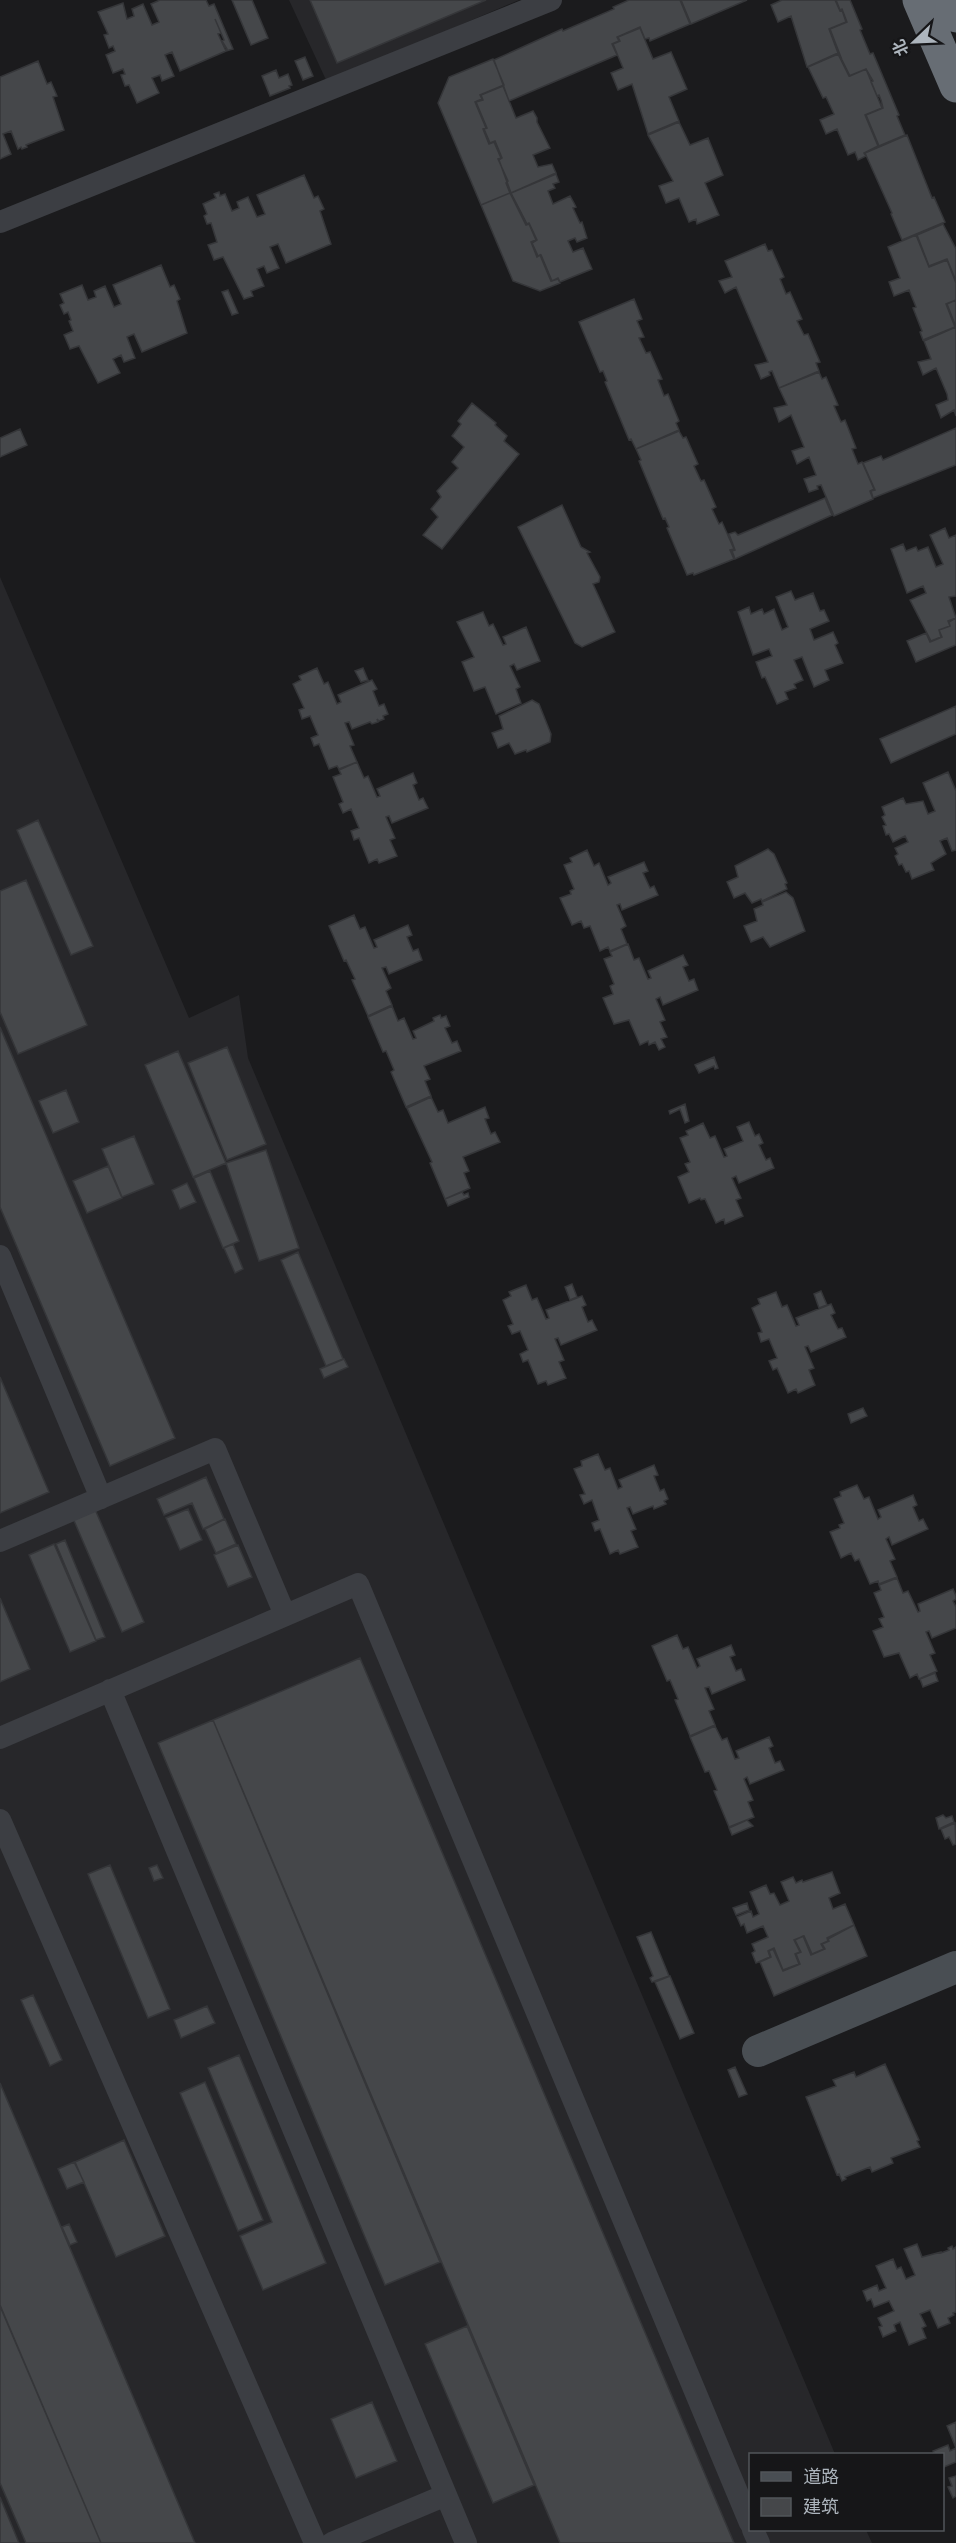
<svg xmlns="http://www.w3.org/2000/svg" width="956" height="2543" font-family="Jost,'Noto Sans SC',sans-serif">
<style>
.built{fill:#27272a}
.building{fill:#45474a;stroke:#353639;stroke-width:1.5}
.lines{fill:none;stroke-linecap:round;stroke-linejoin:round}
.street{stroke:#3c3e43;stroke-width:22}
.secondary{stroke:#494e53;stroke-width:32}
.highway{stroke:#676d74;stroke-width:33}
</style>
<rect width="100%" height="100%" fill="#1b1b1d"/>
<path class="built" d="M289,0h230l-192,82z
M0,577l189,441 50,-23 9,63 587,1396h-85v76h116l6,13h-872z"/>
<path class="building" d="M160,0h46l3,6 5,-2 19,45 -7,2 1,-2 -5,-8 2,-1 -9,-21 6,14 -3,1 8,17 -46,20 -8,-19 -7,3 9,21 -12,5 -2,-6 -8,3 7,15 -22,10 -8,-18 -4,1 -4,-11 4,-1 -2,-5 -10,4 -7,-18 9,-4 -2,-5 -4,2 -5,-13 4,-1 -10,-22 25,-9 4,16 7,-3 -2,-7 11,-5 9,21 7,-3 -8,-18z
M232,0h20l16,38 -17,7z
M310,0h176l-149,63z
M629,0h51l10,24 -40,17 -1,-3 -4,1 -5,-12 -23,10 2,4 -7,3 5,11 -108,46 -15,-41 68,-31 1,2 51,-22 -1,-2z
M681,0h66l-56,24z
M782,0h53l5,11 2,-1 4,12 -17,7 9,24 -31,14 -16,-51 -13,6 -7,-17z
M836,0h14l12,29 -2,1 10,24 3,-1 26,62 -2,1 8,19 -26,11 -13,-31 17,-7 -2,-8 -2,-5 -2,1 -6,-14 2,-1 -7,-12 -16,7 -8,-16 -12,-31 17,-7 -5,-13 -2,1z
M640,28l13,31 18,-7 16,37 -18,8 10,24 -31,13 -16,-50 -14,6 -7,-17 12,-5 -10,-24 7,-3 -2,-4z
M838,54l11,22 17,-7 16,39 -17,7 13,31 -14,7 2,3 -8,4 -3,-8 -7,3 -11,-26 -11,5 -6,-14 14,-6 -8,-17 -3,1 -15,-31z
M305,57l8,19 -10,4 -8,-19z
M493,59l11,26 -24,10 2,4 -7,3 11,26 -3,1 6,15 5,-2 7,16 -3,1 10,22 -2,2 4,10 -29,12 -43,-102 11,-26z
M38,61l9,23 4,-2 6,14 -4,1 11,33 -38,15 1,2 -5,2 -1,-2 -3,2 -7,-18 -8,3 8,20 -11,5v-82z
M276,70l3,8 9,-4 4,11 -3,1 1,2 -20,8 -8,-20z
M503,86l13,32 17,-7 4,7v4l13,26 -17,7 5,12 14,-3 4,9 -45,20 -12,-33 3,-2 -7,-17 -5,2 -6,-14 3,-1 -11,-26 7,-2 -2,-5z
M679,122l11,23 18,-7 15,37 -18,8 14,32 -22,9 -1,-5 -7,3 -10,-24 -13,5 -7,-17 14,-5 -25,-46z
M907,135l25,63 2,-1 11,25 -43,18 -11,-26 1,-1 -27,-60z
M556,174l3,8 -6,2 2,4 -7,3 5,13 17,-8 4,7 2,4 -3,1 7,15 2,-1 5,16 -10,4 -2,-4 -7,3 5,11 10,-4 9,21 -32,13 -2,-4 -6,3 -11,-26 -3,1 -6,-13 5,-3 -8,-17 -2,1 -16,-31z
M304,175l10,23 4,-2 6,13 -4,2 11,33 -45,19 -8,-19 -8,3 9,21 -12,5 -3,-7 -7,3 7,17 -13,5 2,5 -9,3 -21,-42 -9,3 -6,-15 9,-3 -6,-19 -4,1 -3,-8 3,-2 -4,-10 13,-6 -2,-4 5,-2 1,4 5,-2 7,17 7,-3 -2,-6 11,-5 9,20 8,-3 -8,-19z
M510,193l16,32 3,-1 7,16 -5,2 6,15 3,-2 11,26 7,-2 2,4 -20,8 -27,-10 -32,-76z
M943,224l13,25v32l-9,-22 -18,7 -12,-31z
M916,235l13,32 18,-7 9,23v17l-10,4 9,23 -32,13 -3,-8 2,-1 -9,-23 3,-1 -7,-17 -15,6 -5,-14 11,-4 -12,-31z
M765,244l3,7 4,-1 12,27 -4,2 6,15 4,-2 12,27 -5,2 7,14 4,-1 12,28 -4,1 3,8 -40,17 -7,-17 -3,1 1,3 -9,4 -6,-14 13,-3 -32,-75 -11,6 -6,-12 13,-4 -7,-16z
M161,265l9,22 4,-2 6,14 -3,2 10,32 -45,19 -8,-18 -7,3 8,21 -11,4 -3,-7 -8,4 7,14 -22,10 -19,-37 -9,3 -6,-14 9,-4 -4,-10 2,-1 -3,-8 -4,2 -4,-9 4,-2 -4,-9 22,-9 6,15 8,-3 -2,-6 11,-5 9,21 7,-3 -8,-19z
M228,290l10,23 -6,2 -10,-23z
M634,299l8,20 -5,2 7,16 -5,1 7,15 4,-1 12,27 -4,1 6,16 4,-2 11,27 -3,2 3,7 -43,19 -5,-10 -2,1 -24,-58 2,-1 -4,-10 -3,1 -21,-50z
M956,300v27l-9,-23z
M956,327v89l-2,-6 -13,8 -5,-13 12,-5 -1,-6 -11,-26 -13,7 -5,-13 13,-3 -7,-18z
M819,372l3,7 4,-2 12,28 -4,1 7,16 4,-2 11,28 -4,1 6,15 4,-2 12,27 -4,2 3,8 -39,17 -13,-31 -4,1 1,3 -9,3 -5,-13 12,-4 -7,-18 -12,7 -5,-13 12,-4 -13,-32 -12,7 -5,-14 13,-3 -8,-17z
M472,403l24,20 -1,2 12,11 -3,5 15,13 -77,95 -19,-14 15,-18 -7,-8 10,-12 -4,-6 21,-23 -6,-6 12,-15 -12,-11 9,-12 -3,-3z
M956,428v37l-83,33 -2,-7 4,-1 -12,-27 18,-7 2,4z
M20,429l7,16 -27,12v-19z
M679,431l4,7 3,-1 12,27 -4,2 7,15 3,-1 12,27 -4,2 7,15 3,-2 12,27 -4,1 4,9 -40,16 -1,-2 -6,2 -20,-47 2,-1 -4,-9 -2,1 -24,-58 2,-1 -5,-11z
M825,498l7,17 -97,44 -3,-8 3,-1 -6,-16 6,-2 3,3z
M562,505l19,42 9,5 -3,1 13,24 -1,5 -6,2 22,48 -33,15 -7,-4 -57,-116z
M945,528l4,10 7,-3v61l-7,1 7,21 -8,3 2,5 -11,4 2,7 -10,4 -21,-41 16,-7 -3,-7 -16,7 -16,-44 12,-5 3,7 10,-4 2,4 10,-4 8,20 7,-3 -13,-29z
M791,591l4,9 18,-7 7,18 4,-1 5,11 -19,8 4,11 19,-8 5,11 -3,2 8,18 -18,7 4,10 -15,7 -12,-30 -8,3 9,20 -9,4 2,4 -11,4 3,7 -11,5 -12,-27 -3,1 -6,-16 16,-6 -3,-7 -16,6 -15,-43 11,-5 2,7 11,-5 2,5 10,-5 8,21 6,-3 -12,-30z
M483,612l6,14 4,-2 10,21 3,-1 -3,-7 23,-10 14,34 -23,9 -3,-6 -4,2 10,21 -4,2 5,14 -25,11 -11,-27 -11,4 -12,-29 12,-5 -17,-35z
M956,618v27l-40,17 -9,-21 19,-8 4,9 12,-5 -3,-7 11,-4 -1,-4z
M317,668l7,16 4,-2 9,22 4,-2 -3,-7 34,-15 5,9 -4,2 6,15 5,-2 4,10 -5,2 1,3 -5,2 -2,-2 1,3 -6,2 -2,-2 -18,7 -3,-7 -4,1 9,22 -4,1 7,16 -18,7 -2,-3 -8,3 -10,-25 -5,2 -3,-8 7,-3 -8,-19 -8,3 -3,-9 5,-2 -11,-24 8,-4 -2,-4z
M363,668l5,12 -7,2 -6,-11z
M532,700l7,4 12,30 -1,8 -23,10 -1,-2 -11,4 -6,-11 -11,5 -6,-15 11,-4 -4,-13z
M956,706v28l-65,29 -11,-24z
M357,762l7,16 4,-2 9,21 3,-1 -3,-7 36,-16 4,10 -4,2 6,15 4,-2 5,10 -36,15 -3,-7 -3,1 9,21 -5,2 7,16 -18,7 -2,-4 -8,4 -10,-25 -5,2 -3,-9 8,-3 -8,-19 -8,4 -4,-9 4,-2 -10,-25 8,-3 -2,-4z
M948,772l8,19v59l-4,1 -5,-13 -7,3 6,13 -15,9 3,7 -22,9 -3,-8 -3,1 -4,-8 -3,1 -4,-9 3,-2 -3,-6 13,-6 -3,-6 -12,6 -4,-8 -3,1 -3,-9 3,-1 -4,-8 3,-2 -3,-8 21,-9 3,6 17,-3 5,13 7,-3 -12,-28z
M38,820l55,126 -22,9 -54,-125z
M768,849l6,5 13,29 -2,1 2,5 -25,12 -1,-2 -9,4 -7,-10 -11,5 -7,-16 11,-5 -3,-11z
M587,850l7,16 5,-3 9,22 3,-2 -3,-6 36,-15 4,9 -5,2 7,15 4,-2 4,9 -36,15 -2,-6 -3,1 9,21 -5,3 6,15 -17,7 -2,-4 -8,4 -10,-25 -6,2 -3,-7 -9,4 -12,-27 11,-4 -1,-3 4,-2 -10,-24 8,-3 -2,-4z
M26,880l61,145 -69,29 -18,-42v-121z
M786,892l7,6 12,33 -35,16 -7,-10 -12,5 -7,-16 13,-5 -3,-12 9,-4 -1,-3z
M354,915l6,14 5,-2 9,21 3,-1 -3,-7 34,-15 4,10 -5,2 6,14 5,-2 4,11 -33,14 -3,-7 -4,1 9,20 -5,3 6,14 -24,11 -16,-36 3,-1 -9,-19 -2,1 -15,-35z
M628,944l6,16 5,-2 9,21 3,-1 -3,-7 35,-16 5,10 -5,2 6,14 5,-2 4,11 -35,15 -3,-8 -4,2 9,21 -5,2 7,15 -6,2 4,8 -6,3 -4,-8 -6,3 -1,-4 -8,4 -11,-25 -15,4 -11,-26 10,-4 -3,-8 4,-2 -10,-25 8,-3 -2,-4z
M392,1006l6,15 6,-3 9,21 3,-1 -3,-7 21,-10 -1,-3 7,-3 1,3 5,-2 4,10 -5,2 7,15 5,-2 4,10 -37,15 6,13 -5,2 6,15 -25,11 -15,-35 3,-2 -8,-19 -3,1 -15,-35z
M0,1027l175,411 -65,28 -110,-259z
M227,1047l39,97 -39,16 -39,-97z
M178,1051l48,112 -33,14 -48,-112z
M714,1057l4,11 -3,1 -1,-3 -15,7 -4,-8z
M66,1090l13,32 -26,11 -14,-32z
M431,1097l7,15 5,-2 5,13 37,-16 4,11 -4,1 6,15 4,-2 5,10 -37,15 6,14 -5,2 6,15 -25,11 -15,-36 2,-1 -25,-54z
M685,1104l4,17 -4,2 -5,-14 -10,5 -1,-3z
M749,1122l6,14 4,-2 4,9 -4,2 7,15 4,-2 4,10 -35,15 -3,-7 -4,2 9,20 -5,2 7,16 -18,8 -1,-5 -8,4 -11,-24 -4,1 -1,-2 -11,5 -11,-26 11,-5 -4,-8 5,-2 -10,-24 8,-3 -2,-4 17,-8 7,15 5,-2 9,21 3,-1 -3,-7 19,-8 -6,-14z
M134,1136l20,48 -32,13 -20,-48z
M266,1150l33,98 -40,13 -33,-98z
M108,1166l14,32 -35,15 -14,-32z
M210,1171l29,70 -16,7 -29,-70z
M187,1183l9,19 -16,7 -8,-19z
M462,1192l2,3 4,-2 1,4 -21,9 -3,-7z
M233,1244l10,25 -8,4 -11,-25z
M298,1252l45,107 -17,7 -45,-106z
M572,1284l5,13 -7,3 -5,-13z
M526,1285l6,15 5,-2 9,21 3,-1 -3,-8 36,-14 4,9 -4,2 6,15 4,-2 5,10 -36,15 -3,-7 -3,1 9,21 -5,2 7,16 -18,7 -2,-4 -8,3 -10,-24 -5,2 -3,-8 8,-4 -8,-19 -8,3 -4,-8 5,-2 -10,-24 8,-4 -2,-4z
M821,1291l6,14 -8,3 -5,-14z
M776,1292l6,15 5,-2 9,21 3,-1 -3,-7 35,-14 4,9 -4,2 7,14 4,-1 4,9 -35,15 -3,-6 -3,1 9,21 -5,2 6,15 -17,8 -2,-4 -8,4 -11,-25 -4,2 -4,-9 8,-3 -8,-19 -8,3 -3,-9 4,-1 -10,-24 8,-4 -2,-5z
M344,1359l4,8 -24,11 -4,-9z
M0,1377l49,115 -49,21z
M863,1408l4,8 -16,7 -3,-9z
M598,1454l7,16 5,-2 8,21 4,-2 -3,-7 35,-15 4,10 -4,1 6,15 4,-2 4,10 -4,2 2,3 -12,5 -1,-3 -20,8 -3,-7 -3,1 9,21 -5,2 7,16 -18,7 -2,-4 -8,4 -10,-25 -5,2 -3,-8 7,-3 -7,-20 -8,4 -4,-9 5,-1 -11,-25 8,-3 -1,-5z
M206,1477l18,42 -21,10 -11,-26 -28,12 -7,-16z
M857,1485l7,14 5,-2 9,22 3,-2 -3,-7 35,-15 4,10 -4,2 6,14 4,-2 5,10 -36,16 -3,-8 -3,2 9,20 -5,2 7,16 -18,7 -1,-3 -8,3 -11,-25 -4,2 -4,-8 -10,5 -11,-26 10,-4 -1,-3 5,-2 -10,-24 7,-3 -1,-4z
M94,1507l50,115 -22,10 -50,-116z
M188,1509l14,31 -22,10 -14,-32z
M225,1519l11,25 -20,9 -11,-24z
M65,1540l40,97 -9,3 -40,-96z
M54,1544l42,97 -26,11 -41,-97z
M238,1545l14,32 -24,10 -14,-32z
M897,1578l6,15 5,-2 10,21 2,-1 -2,-7 35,-15 3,7v3l-3,2 3,6v21l-24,10 -3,-7 -3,1 9,21 -5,2 7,16 -18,8 -2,-5 -7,4 -11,-25 -15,4 -11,-26 10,-4 -4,-8 5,-2 -10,-24 7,-3 -2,-5z
M0,1598l30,71 -30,13z
M677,1635l6,14 5,-2 9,21 3,-2 -3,-7 34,-14 4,10 -5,2 6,14 5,-2 4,11 -33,14 -3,-7 -4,1 9,21 -5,2 6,14 -25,11 -15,-36 3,-1 -8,-19 -3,1 -15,-35z
M360,1658l374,885h-174l-347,-823z
M935,1673l3,8 -15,6 -3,-8z
M213,1720l227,542 -55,23 -227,-542z
M715,1726l7,14 5,-2 8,21 4,-1 -3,-7 33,-14 4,9 -4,2 6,15 5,-2 4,9 -34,14 -3,-7 -3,2 9,21 -5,2 6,15 -25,10 -15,-36 3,-1 -8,-19 -4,1 -15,-35z
M943,1815l3,3 6,-2 2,6 -15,7 -3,-11z
M747,1820l6,6 -21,9 -3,-7z
M955,1823l1,21 -3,1 -4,-8 -4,2 -4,-10z
M110,1865l60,144 -22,9 -60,-144z
M157,1865l6,13 -9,3 -5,-13z
M832,1872l8,21 -11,5 4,11 12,-5 9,21 -27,13 1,3 -7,3 3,5 -12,5 -8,-18 -10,4 6,12 -5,2 4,10 -16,6 -9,-22 -6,3 2,6 -14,6 -4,-10 3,-2 -3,-7 16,-7 -5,-11 -16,7 -3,-9 -3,2 -4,-9 14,-6 2,6 6,-3 -9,-22 16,-7 4,9 4,-1 6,12 9,-4 -8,-19 12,-5 3,6 6,-3 1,2z
M747,1903l2,7 -13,5 -3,-7z
M854,1925l13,31 -93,40 -14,-34 11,-5 -2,-6 4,-2 10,22 17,-7 -4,-10 5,-2 -6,-12 8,-4 8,19 14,-6 -3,-5 7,-3 -1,-2z
M651,1932l18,44 -17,6 -2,-4 3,-2 -16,-39z
M670,1976l24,57 -14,6 -25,-57z
M33,1995l29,65 -12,6 -29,-66z
M207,2006l8,17 -34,15 -7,-18z
M239,2055l87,208 -63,27 -23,-54 32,-14 -64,-154z
M885,2064l34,76 -2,1 3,6 -29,11 2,5 -21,9 -2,-5 -25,10 1,2 -4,2 -3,-7 -2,1 -31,-78 30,-11 -3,-6 21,-8 2,5z
M735,2067l12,27 -8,3 -11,-27z
M205,2082l58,138 -25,11 -58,-138z
M0,2083l195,460h-94l-101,-238z
M124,2140l41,96 -49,21 -41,-95z
M74,2162l10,20 -17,7 -9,-20z
M69,2224l8,18 -7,3 -8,-18z
M917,2244l5,13 19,-5v1l8,-3 -1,-2 4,-2 1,3 3,-2v65l-3,1 1,2 -6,3 2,5 -12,5 -8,-18 -10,4 6,12 -4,2 4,10 -17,7 -9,-23 -6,3 2,6 -13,6 -4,-10 3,-1 -4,-8 16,-7 -5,-10 -15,6 -3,-8 -4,2 -4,-10 14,-6 2,6 7,-3 -10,-22 17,-7 4,10 4,-2 5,12 9,-4 -11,-26z
M0,2306l101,237h-75l-26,-60z
M467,2326l67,159 -41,18 -68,-159z
M372,2402l25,59 -41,17 -25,-59z
M956,2422v26l-9,-22z
M948,2445l2,6 6,-3v14l-12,5 -2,-13h-7l-2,-3z
M956,2476v20l-3,2 -5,-11 4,-1 -3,-8z
M0,2497l19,46h-19z"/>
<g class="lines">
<path class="street" d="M0,222l551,-222
M0,1256l101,242
M0,1541l215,-92 70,166
M110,1690l356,853
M0,1738l358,-154 392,939
M0,1820l315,723
M753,2530l6,13
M332,2543l114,-48"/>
<path class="secondary" d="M758,2051l198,-84"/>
<path class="highway" d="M919,0l37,86
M949,0l7,16"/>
</g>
<rect x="749" y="2453" width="195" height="78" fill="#161618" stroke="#52565a" stroke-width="1.5"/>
<rect x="761" y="2472" width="30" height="9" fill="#494e53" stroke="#52565a" stroke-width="1.5"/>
<text x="803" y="2483" font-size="18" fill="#adb5bd">道路</text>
<rect x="761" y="2498" width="30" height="18" fill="#45474a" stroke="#52565a" stroke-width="1.5"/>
<text x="803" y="2513" font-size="18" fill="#adb5bd">建筑</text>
<g transform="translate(914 42) rotate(247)" stroke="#161618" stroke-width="4.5" paint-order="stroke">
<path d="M0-4.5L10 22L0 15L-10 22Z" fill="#adb5bd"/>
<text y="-9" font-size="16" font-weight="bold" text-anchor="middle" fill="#adb5bd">北</text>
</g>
</svg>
